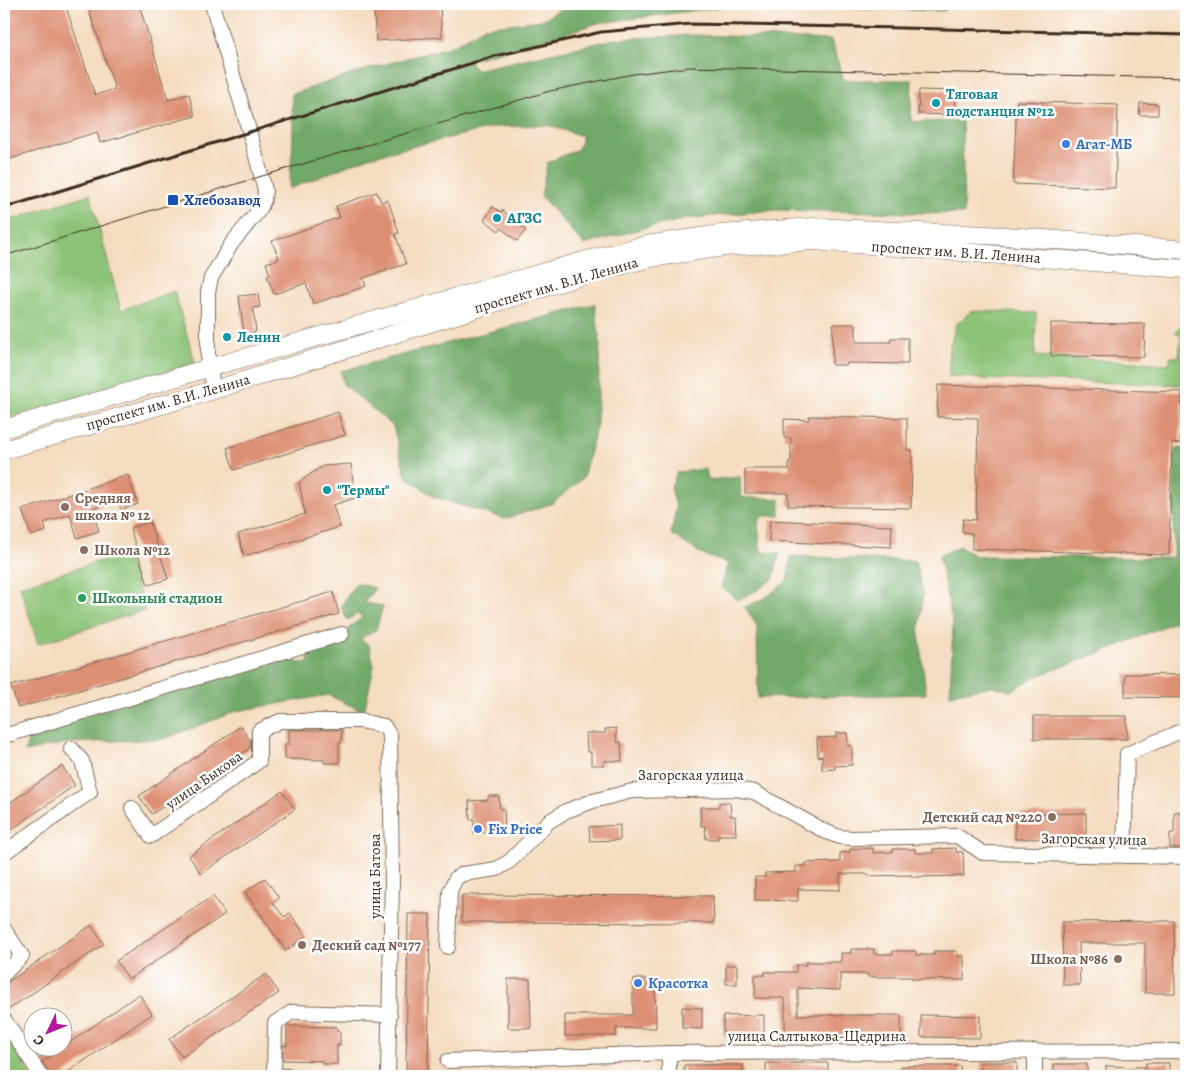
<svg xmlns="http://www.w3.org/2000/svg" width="1190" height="1080" font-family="Alegreya,serif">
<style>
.green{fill:#8cc377;stroke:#64764a}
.forest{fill:#71a968;stroke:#566a43}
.building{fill:#dd8f73}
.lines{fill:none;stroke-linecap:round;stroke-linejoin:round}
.minor-casing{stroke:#7c6857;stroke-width:16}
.major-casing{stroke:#7c6857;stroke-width:19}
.minor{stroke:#fff;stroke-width:14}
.major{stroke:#fff;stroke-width:18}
.tram{stroke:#3b2a1e;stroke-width:1}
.rail{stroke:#3b2a1e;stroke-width:3}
.culture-dot{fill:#0f9aa8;stroke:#fff;stroke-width:2}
.shop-dot{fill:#3f7fe0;stroke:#fff;stroke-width:2}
.transit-dot{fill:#1a4fb4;stroke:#fff;stroke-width:2}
.education-dot{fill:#8d6e63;stroke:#fff;stroke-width:2}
.leisure-dot{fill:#2e9e5b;stroke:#fff;stroke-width:2}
.labels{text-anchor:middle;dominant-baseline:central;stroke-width:5;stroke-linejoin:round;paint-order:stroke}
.culture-label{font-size:15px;font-weight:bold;fill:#0d838f;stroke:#fff;text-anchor:start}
.shop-label{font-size:15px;font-weight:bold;fill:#366cbe;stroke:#fff;text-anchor:start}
.transit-label{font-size:15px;font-weight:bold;fill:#164399;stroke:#fff;text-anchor:start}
.street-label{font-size:15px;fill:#3b2a1e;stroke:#fff}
.education-label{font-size:15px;font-weight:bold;fill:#785e54;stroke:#fff;text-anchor:start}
.leisure-label{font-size:15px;font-weight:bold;fill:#27864d;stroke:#fff;text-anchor:start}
</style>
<rect width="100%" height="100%" fill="#fff"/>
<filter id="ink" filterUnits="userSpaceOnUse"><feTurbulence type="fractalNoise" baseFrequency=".02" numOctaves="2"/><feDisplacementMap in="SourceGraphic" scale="10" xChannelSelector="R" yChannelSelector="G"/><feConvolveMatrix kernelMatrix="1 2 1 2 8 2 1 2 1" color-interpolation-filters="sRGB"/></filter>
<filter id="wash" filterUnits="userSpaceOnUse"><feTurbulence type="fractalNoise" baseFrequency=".0096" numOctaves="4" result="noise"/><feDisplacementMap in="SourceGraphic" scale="20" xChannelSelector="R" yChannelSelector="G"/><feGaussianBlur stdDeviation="1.12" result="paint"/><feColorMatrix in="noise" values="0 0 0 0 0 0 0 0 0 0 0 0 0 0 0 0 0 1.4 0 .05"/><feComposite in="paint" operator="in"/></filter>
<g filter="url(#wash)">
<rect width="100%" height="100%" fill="#f4dcc0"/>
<path class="green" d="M90,194l31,116 53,-19 21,72 -191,56v-197z
M971,311l65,2 -1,43 134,8 2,-7h8l2,-22 -6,-3 11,-12v65l-200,-6 -37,-3v-26l7,-25z
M126,553l19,57 -107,34 -18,-58z
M4,1035l28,41h-28z"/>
<path class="forest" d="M569,4h376v7l-208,-6 -139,18 -68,21 -60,16 5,10 141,-31 80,-4 135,5 13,40h68l-1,42 51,-1 2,93 -189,-4 -83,8 -52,11 -56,16 -43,-49 6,-33 31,-14 5,-13 -36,-11 -52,2 -126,30 -80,32 4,-48 -1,-47 79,-26 81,-22 33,-19 57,-7z
M595,304l5,38 -3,82 -14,54 -30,25 -48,16 -71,-22 -28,-20 -13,-51 -50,-42 -2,-13z
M1175,448l11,1v168l-73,31 -78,29 -24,14 -19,-5 -42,8 3,-69 -14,-69 21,-10 15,10 198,2z
M706,469l2,11 32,-3 1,20 39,2v17h-18l-4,8 3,28 19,1 -7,26 -16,11 -19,10 -17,-13 7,-24 -25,-8 -32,-21 5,-26 -5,-20 6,-16z
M791,556l124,5 8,33 -4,39 7,61 -168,4 -1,-72 -12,-19 19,-8 23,-18z
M356,583l19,5 -11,15 19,3 -7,24 -16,9 9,6 5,21 -10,46 -36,-17 -91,16 -73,28 -98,4 -41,9 5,-20 264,-79v9l14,1 2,-12 37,-13 1,-9 15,-12 -6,-3 -10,6 -6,-14z"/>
<g id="blocks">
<path class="building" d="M4,4h61l30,91 20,-6 -28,-85h52l29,96 21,-6 6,22 -95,27 -3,-11 -93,29z
M440,7l2,30 -66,4 -2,-31z
M919,90l36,1 -1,24 -36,-1z
M1017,101l101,4 -3,83 -102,-4z
M1140,103l18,1v11h-19z
M377,192l4,10 7,-2 11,33 -4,1 11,30 -43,14 3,8 -53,18 -7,-21 -32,11 -7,-18 3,-1 -4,-12 13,-4 -7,-18 68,-24 -4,-11z
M493,207l8,5 1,-2 24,20 -9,11 -16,-13 -2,3 -15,-11z
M258,294l2,13 -7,1 3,24 -12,2 -5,-38z
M1051,323l94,1 -1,33 -93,-1z
M833,324h23v18h35v-4h17v26l-61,-1v2h-15z
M938,385l244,7 -2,52 -8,-1 -3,112 -197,-6v-16l-10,-1 1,-13 13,1 2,-102 -41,-1z
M338,412l7,23 -111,35 -7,-22z
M809,416l98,2v32h5l-1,58 -123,-2v-13h-43v-24h44v-8h2v-23h-7v-19l25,1z
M351,464l4,34 -22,7 7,22 -96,29 -6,-22 67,-20 -6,-32 24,-16z
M128,475l10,29 -17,6 -3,-10 -26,9 7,22 -22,7 -7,-24 -26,9 2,8 -15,5 -9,-26z
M770,520l122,6 -1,21 -122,-6z
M150,522l18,57 -20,6 -18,-57z
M333,592l6,22 -321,94 -7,-22z
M1125,674l61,1v23l-61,-1z
M1034,716h93v23h-93z
M241,726l9,14v8l-98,66 -13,-18z
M616,728l1,14h4l1,19h-18v4h-13v-13h-4l-1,-19h19v-4z
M289,730h53l-1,13h-2v20h-15v-3l-39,-1v-15h4z
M836,733h11l1,13h4v19l-17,1v3l-13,1v-14l-4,1 -1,-19 19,-1z
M62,766l13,19 -71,50v-28z
M282,791l13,18 -94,65 -12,-18z
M488,796h11l1,13h4l1,19 -18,1v3l-13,1v-14l-4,1 -1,-19 19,-1z
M730,802l1,14h4l1,19h-18v4h-12l-1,-13h-4l-1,-19h19v-4z
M1174,812h12v25h-3v11h-13v-15h4z
M1086,813v25l-71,1v-25z
M620,825v15l-30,1 -1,-14z
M873,848v5l20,-1v-3h22v4h18v-4l23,-1v4h7l1,24 -52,1v-2l-44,1v-2h-28v16l-42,-1v12l-43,-1v-23h10v-4l31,-1v-6h10l-1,-3 35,-1v-9l10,-1v-3z
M265,878l14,20 -6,5 11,14 6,-4 16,23 -20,15 -41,-59z
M462,895l251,1 1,27 -252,-1z
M213,896l12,18 -96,65 -13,-18z
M408,914h22l-2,162h-22z
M1174,921l1,72h-30v-50h-66l1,42h-17l-1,-63z
M91,925l13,19 -96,66 -4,-7v-18z
M851,949h23v5h19v-3h23v4h18v-4h23v5h7v24l-52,-1v-2h-44v-3h-28v16l-42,-2v27h103v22l-116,-1v-36l-2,-2h-28v-23h10v-3h31v-7h10v-3h35v-9h10z
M726,965h11v19h-11z
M266,974l13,19 -97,64 -13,-18z
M508,979h22l1,49h-23z
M633,979h22l1,49h-40v8h-51v-21h68z
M139,994l13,20 -90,62h-10l-10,-14z
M682,1007l20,1v21l-20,-1z
M764,1015v21h-41v-20z
M921,1015l59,1v22l-59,-1z
M287,1026l50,1v4h3v14h-3v19h-15v-3l-39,-1v-15l4,1z
M981,1062h36v14h-36z
M766,1063h62v13h-62z
M1146,1063h23v13h-63v-10l40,1z
M1054,1064h33v12h-33z
M684,1065h59v11h-59z
M900,1066h60l1,10h-61z"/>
</g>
</g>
<g filter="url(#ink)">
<use href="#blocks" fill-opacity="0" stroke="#7c6857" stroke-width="1"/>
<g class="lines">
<defs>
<path id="minor" d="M212,4l37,126 16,60 -1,10 -4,9 -28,34 -21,35 -3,14v68l6,30
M4,736l338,-102
M132,808l19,28 108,-75v-30l21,-10h81l23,5 6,10 2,146 -4,194
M4,853l86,-61 -8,-31 -11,-13
M1124,856l3,-102 59,-25
M4,929l18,27 -18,18
M448,947l2,-56 6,-13 7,-4 34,-5 13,-8 38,-39 18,-11 27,-10 39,-10 104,-2 18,3 70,39 16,6 11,1 106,-2 26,17 203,4
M4,1019l37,57
M448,1061l221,-8 517,-2
M274,1076l1,-53 17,-11 98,3
M274,1076h19
M669,1076v-23
M1035,1076v-25"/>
<path id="major" d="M4,429l204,-61 379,-108 59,-15 75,-11 92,-7 192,9 181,14
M4,450l210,-60 377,-117 60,-15 73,-11 90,-6 372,28"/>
</defs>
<use href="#minor" class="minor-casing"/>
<use href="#major" class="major-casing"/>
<use href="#minor" class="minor"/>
<use href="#major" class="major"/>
<path class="tram" d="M4,256l258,-80 288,-85 83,-17 57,-7 496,11"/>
<path class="rail" d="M4,208l491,-152 106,-24 90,-8 211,4 284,7"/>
</g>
</g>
<g class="culture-dot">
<circle cx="936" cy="103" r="5"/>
<circle cx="497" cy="218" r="5"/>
<circle cx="227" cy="337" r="5"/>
<circle cx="327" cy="490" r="5"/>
</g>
<g class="shop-dot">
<circle cx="1066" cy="144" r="5"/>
<circle cx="478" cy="829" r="5"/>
<circle cx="638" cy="983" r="5"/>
</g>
<rect class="transit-dot" x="167" y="194" width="12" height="12" rx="2.5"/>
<g class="education-dot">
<circle cx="65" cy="507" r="5"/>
<circle cx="84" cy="550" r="5"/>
<circle cx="1052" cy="817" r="5"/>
<circle cx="302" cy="945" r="5"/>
<circle cx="1118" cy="959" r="5"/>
</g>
<circle class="leisure-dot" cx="82" cy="598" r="5"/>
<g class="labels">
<g class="culture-label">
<text x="946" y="94">Тяговая<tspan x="946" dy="17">подстанция №12</tspan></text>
<text x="507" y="218">АГЗС</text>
<text x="237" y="337">Ленин</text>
<text x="337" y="490">"Термы"</text>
</g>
<g class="shop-label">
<text x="1076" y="144">Агат-МБ</text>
<text x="488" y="829">Fix Price</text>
<text x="648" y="983">Красотка</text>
</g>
<g class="transit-label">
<text x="184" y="200">Хлебозавод</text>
</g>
<g class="street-label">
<text transform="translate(956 252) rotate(4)">проспект им. В.И. Ленина</text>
<text transform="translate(556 285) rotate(-16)">проспект им. В.И. Ленина</text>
<text transform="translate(168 402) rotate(-16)">проспект им. В.И. Ленина</text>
<text x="691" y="775">Загорская улица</text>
<text transform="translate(204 780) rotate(-35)">улица Быкова</text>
<text transform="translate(1094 839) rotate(1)">Загорская улица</text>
<text transform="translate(375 876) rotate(-90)">улица Батова</text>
<text x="817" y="1036">улица Салтыкова-Щедрина</text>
</g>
<g class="education-label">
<text x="75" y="498">Средняя<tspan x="75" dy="17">школа № 12</tspan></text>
<text x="94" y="550">Школа №12</text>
<text x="1042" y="817" text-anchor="end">Детский сад №220</text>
<text x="312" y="945">Деский сад №177</text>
<text x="1108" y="959" text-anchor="end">Школа №86</text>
</g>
<g class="leisure-label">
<text x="92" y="598">Школьный стадион</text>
</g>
</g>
<rect width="1190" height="1080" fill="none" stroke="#fff" stroke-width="20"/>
<g transform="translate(48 1032) rotate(227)"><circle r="24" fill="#ffffff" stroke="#b1aaa5"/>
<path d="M0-4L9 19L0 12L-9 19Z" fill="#b5179e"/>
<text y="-8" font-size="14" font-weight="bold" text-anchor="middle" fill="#3b2a1e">С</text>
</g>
</svg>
